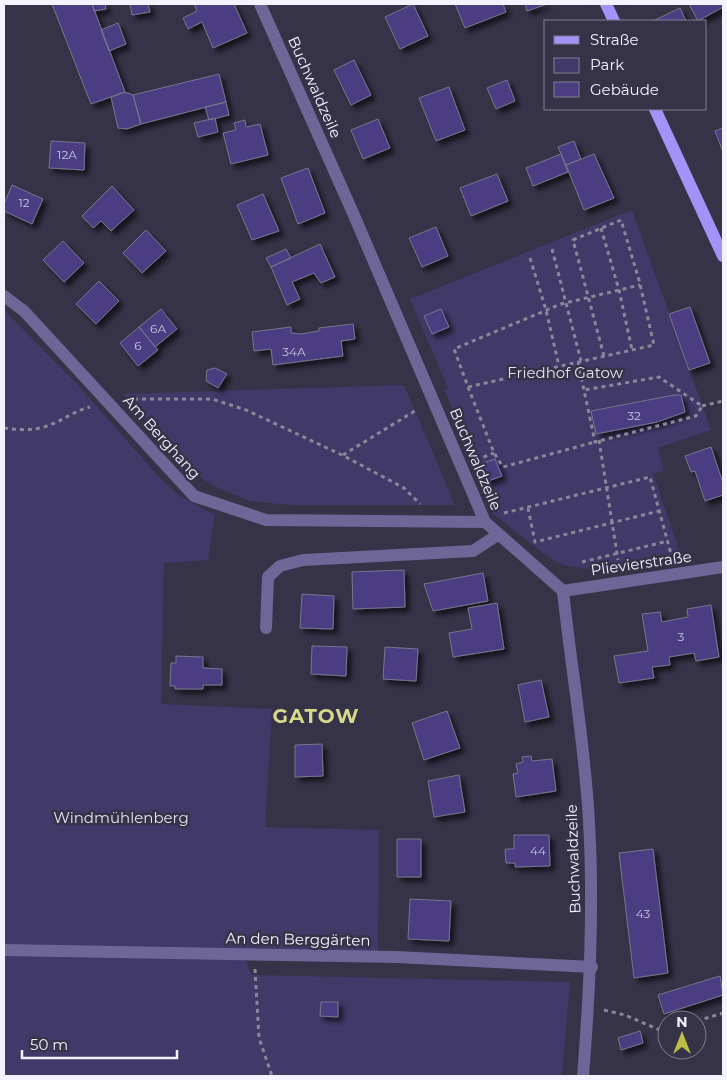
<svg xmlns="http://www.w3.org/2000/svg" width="727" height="1080" font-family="Montserrat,sans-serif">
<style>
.green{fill:#413968}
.building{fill:#4b3d82;stroke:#78758d;filter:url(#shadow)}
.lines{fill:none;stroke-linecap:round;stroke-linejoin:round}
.path{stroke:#898799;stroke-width:3;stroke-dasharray:4 4;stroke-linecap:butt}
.minor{stroke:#6d6697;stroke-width:12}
.major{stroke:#a392f7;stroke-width:12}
.labels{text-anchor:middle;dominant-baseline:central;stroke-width:5;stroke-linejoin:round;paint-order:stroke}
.number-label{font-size:12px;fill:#c9c5e0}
.street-label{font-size:15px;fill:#f3f2ff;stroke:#363348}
.park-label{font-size:15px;fill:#e2e0f5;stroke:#363348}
.district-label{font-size:20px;font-weight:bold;letter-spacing:1px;fill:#d6d98b;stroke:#363348}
</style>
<defs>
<filter id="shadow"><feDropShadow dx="4.5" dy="4.5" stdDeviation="2.5" flood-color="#0009"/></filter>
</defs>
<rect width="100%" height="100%" fill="#363348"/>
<path class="green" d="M632,210l79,220 -53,18 6,23 -11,3 29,84 -88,12 -31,-5 -16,-9 -55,-43 -15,-47 -32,-75 3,-3 -38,-89z
M4,310l73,74 81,92 23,21 34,18 -7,45 -44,3 -3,141 111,5 -7,118 114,3 -1,122 -136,-2 9,25 319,7 -8,94h-558z
M404,385l51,120h-165l-40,-4 -38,-16 -20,-14 -69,-77z"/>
<path class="building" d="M52,4h40l33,88 -34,12z
M92,4h13l1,5 -12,2z
M130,4h18l2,8 -18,3z
M194,4h40l13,29 -34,15 -11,-26 -14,7 -5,-11 14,-7z
M413,4l15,32 -28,13 -15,-32z
M455,4h48l3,8 -41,16z
M525,4h22l-20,7z
M689,4h34v3l-25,14z
M680,8l6,13h-33z
M118,23l8,21 -17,7 -8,-21z
M354,60l17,35 -20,10 -17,-35z
M219,74l7,28 -85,22 -8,-29z
M507,80l8,21 -19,8 -9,-21z
M449,87l16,43 -29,11 -17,-43z
M125,92l8,3 8,29 -14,5 -9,-1 -7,-31z
M226,102l3,13 -20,5 -4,-13z
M215,118l3,14 -20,5 -4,-14z
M378,119l12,29 -27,11 -12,-29z
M245,120l1,7 14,-3 8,31 -37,9 -8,-31 13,-3 -2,-7z
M723,128v24l-8,-21z
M51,141l34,2 -1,27 -35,-2z
M574,141l7,18 -15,6 -8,-18z
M561,154l7,18 -35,14 -7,-18z
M594,154l20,44 -30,12 -18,-45z
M308,168l17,45 -27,11 -17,-46z
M497,174l11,27 -37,15 -11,-28z
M12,185l31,14 -11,25 -28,-13v-7z
M112,186l22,24 -23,21 -10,-10 -8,7 -11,-12z
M263,194l16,37 -27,9 -15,-35z
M436,227l12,29 -26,11 -13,-29z
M146,230l20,21 -24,22 -19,-20z
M63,241l21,22 -20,19 -21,-22z
M320,244l15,33 -14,6 -7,-10 -22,9 8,17 -13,6 -16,-38z
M286,249l5,9 -20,9 -5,-9z
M99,281l20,20 -23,23 -20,-20z
M690,307l20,56 -21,7 -20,-56z
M161,309l16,20 -22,18 -16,-20z
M441,309l8,18 -17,7 -8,-18z
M353,324l2,15 -14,2 2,15 -70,9 -2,-16 -17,2 -2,-19 39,-5v6l10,1 18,-3v-3z
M139,327l19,23 -20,16 -18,-23z
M215,368l12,6 -9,14 -12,-7 1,-11z
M674,395h7l4,17 -28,10 -61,12 -5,-23z
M711,447l12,36v12l-18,6 -10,-30 -4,1 -6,-16z
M495,459l7,17 -19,7 -6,-18z
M404,570l1,37 -52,2 -1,-37z
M483,573l5,28 -55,10 -9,-27z
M302,594l32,2 -1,33 -33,-1z
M497,603l7,46 -51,8 -4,-24 23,-4 -4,-21z
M711,605l8,52 -23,4 -2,-8 -25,4 1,8 -18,2 2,11 -35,5 -5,-27 34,-5 -6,-37 18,-2 2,10 26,-5 -1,-8z
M312,646l35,1 -1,29 -35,-2z
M385,647l33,2 -2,32 -33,-2z
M176,656l27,1v11l19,1v16h-19v4h-28v-3h-5l1,-23h5z
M541,680l8,37 -24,5 -7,-37z
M447,711l13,37 -36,12 -12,-37z
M322,744l1,32 -28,1v-32z
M531,756l1,5 20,-2 4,32 -40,6 -3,-23 5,-1 -2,-9 7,-2 -1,-5z
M459,775l6,37 -31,5 -6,-36z
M514,835h35l1,31 -35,1v-4h-9l-1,-14h9z
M397,839h24v38h-24z
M653,849l15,124 -34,5 -15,-125z
M410,899l41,2 -2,40 -41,-2z
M720,976l3,19 -59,19 -6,-19z
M321,1002h17v15l-18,-1z
M640,1031l3,12 -22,7 -3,-12z"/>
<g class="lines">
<path class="path" d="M601,228l18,62 13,60
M552,249l29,112
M530,258l16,52 13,56
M604,356l-31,-116 48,-20 18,60 15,65 -186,42 -14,-38 107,-45 79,-19
M578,362l17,80 101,-26 6,-10 -43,-29 -75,13
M468,387l26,66 9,14 92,-25
M126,399h86l34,11 96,45 62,33 16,16
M702,406l21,-5
M4,428c14,2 29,3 43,-2 15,-5 27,-15 43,-19
M599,440l19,120
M343,455l75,-46
M476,460l18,-7
M528,508l7,34 124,-31
M504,513l146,-36 21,77
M582,562l86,-21
M255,969l4,69 13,38
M604,1010l21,5 37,16 5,-2
M697,1021l26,-8"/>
<path class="minor" d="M260,4l93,209 132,309 78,69c8,77 22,153 26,231 5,85 1,169 -6,254
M4,296l20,15 170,185 72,24 219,2
M563,591l160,-24
M266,628l2,-51 12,-11 23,-6 170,-9 26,-17
M4,950l392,7 196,10"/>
<path class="major" d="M606,4l8,17
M655,109l68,147"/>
</g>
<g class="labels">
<g class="number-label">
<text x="67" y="154">12A</text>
<text x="24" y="202">12</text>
<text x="158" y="328">6A</text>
<text x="138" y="345">6</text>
<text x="294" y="351">34A</text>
<text x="634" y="415">32</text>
<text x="681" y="636">3</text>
<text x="538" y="850">44</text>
<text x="643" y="913">43</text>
</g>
<g class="street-label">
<text transform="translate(315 87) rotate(66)">Buchwaldzeile</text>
<text transform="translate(162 437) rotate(48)">Am Berghang</text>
<text transform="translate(476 459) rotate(67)">Buchwaldzeile</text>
<text transform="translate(641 563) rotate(-8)">Plievierstraße</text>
<text transform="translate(573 859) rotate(-92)">Buchwaldzeile</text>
<text transform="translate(298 939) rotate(1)">An den Berggärten</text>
</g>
<g class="park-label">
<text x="565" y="372">Friedhof Gatow</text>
<text x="121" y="817">Windmühlenberg</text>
</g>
<g class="district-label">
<text x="316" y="716">GATOW</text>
</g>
</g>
<rect width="727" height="1080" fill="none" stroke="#f3f2ff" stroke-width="10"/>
<rect x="544" y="20" width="162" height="90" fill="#363348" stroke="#827f91"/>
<rect x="554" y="36" width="25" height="8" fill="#a392f7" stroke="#827f91"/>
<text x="590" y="45" font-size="15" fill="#f3f2ff">Straße</text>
<rect x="554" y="58" width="25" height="15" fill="#413968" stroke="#827f91"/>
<text x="590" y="70" font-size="15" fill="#f3f2ff">Park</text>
<rect x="554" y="82" width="25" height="15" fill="#4b3d82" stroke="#827f91"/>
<text x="590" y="95" font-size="15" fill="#f3f2ff">Gebäude</text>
<g transform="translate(682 1035)"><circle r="24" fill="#363348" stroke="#827f91"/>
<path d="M0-4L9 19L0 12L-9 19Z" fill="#bdbf43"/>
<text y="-8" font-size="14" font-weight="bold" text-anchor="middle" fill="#f3f2ff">N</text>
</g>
<path d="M22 1050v8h155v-8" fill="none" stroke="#f3f2ff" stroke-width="2.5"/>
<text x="30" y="1050" font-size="15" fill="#f3f2ff" stroke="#363348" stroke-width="4" paint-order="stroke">50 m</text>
</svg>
